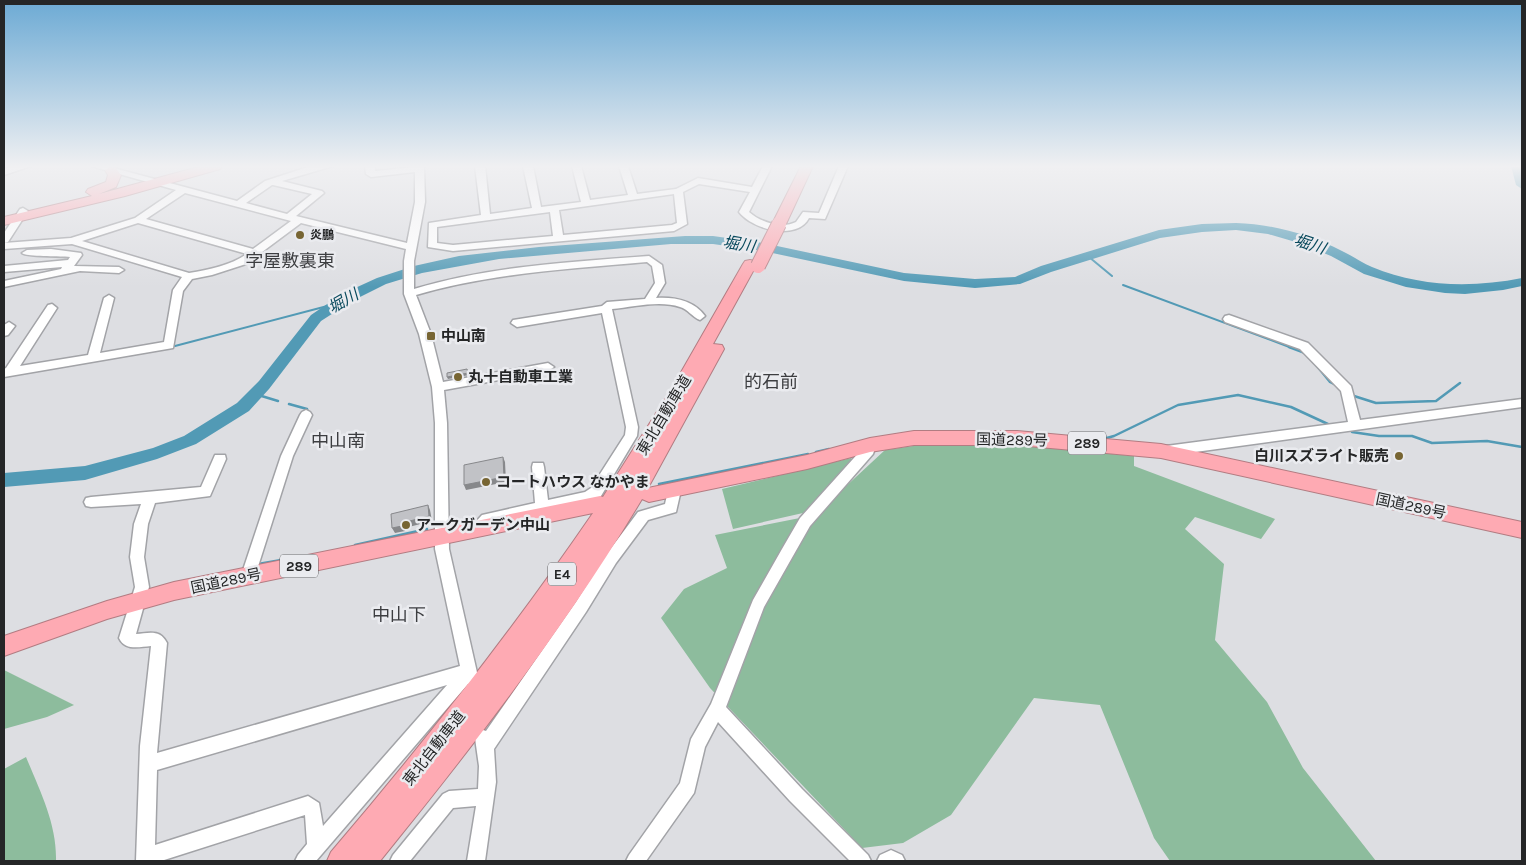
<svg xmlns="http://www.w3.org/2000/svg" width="1526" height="865" font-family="Karla,'Noto Sans JP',sans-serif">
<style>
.green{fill:#8dbc9d}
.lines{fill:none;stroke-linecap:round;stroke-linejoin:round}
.stream-far1{stroke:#529ab5;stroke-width:2}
.stream{stroke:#529ab5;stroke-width:2.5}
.river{fill:#529ab5;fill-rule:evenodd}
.minor-casing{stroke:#a2a3a7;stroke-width:3}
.highway-casing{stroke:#b27c82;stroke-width:2}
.minor{fill:#fff;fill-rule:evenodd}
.highway{fill:#feaab3;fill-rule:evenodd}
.highway-bridge-casing{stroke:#b27c82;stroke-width:16;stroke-linecap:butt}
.highway-bridge{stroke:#feaab3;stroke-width:14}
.shaded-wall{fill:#87888b}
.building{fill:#c1c2c6;stroke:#87888b}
.poi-dot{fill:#776533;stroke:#eaebef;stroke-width:2}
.labels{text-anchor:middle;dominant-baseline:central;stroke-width:5;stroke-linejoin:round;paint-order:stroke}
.far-poi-label{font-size:12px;font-weight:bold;fill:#252627;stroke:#eaebef;text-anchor:start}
.shield{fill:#eaebef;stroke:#606163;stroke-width:1}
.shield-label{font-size:14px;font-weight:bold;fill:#252627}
.poi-label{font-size:15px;font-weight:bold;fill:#252627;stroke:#eaebef;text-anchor:start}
.street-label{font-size:15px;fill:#252627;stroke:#eaebef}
.water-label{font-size:16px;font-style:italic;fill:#0b4b5e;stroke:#eaebef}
.quarter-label{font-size:18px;fill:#3d3e41;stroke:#eaebef}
</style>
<rect width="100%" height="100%" fill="#dddee2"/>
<path class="green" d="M927,444h77l130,12v10l141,53 -14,20 -66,-22 -10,12 39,35 -9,76 52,62 36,66 73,93h-206l-16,-23 -54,-133 -66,-7 -83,117 -48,28 -41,5 -152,-160 -49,-70 23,-29 43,-21 -12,-33 100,-20 70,-65z
M851,458l1,3 -49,52 -70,16 -11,-40z
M4,670l70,35 -27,12 -43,12z
M26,757c14,34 31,67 30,104h-52v-92z"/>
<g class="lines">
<path class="stream-far1" d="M1089,257l23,19
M1123,285l169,63
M175,346l160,-42"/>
<path class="stream" d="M1289,347l16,6
M1317,366l13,16 6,3
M255,394l23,7
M1354,396l22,7 60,-2 24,-18
M289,404l18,5 1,5
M1352,432l27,4h33l20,7 55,-2 35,6
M1103,439l11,-3 64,-31 60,-10 53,12 39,18
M816,452l13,-3
M659,484l149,-30
M355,545l72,-16
M258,562v2l35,-6"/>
<path class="river" d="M1511,166h11v23l-6,-4z
M1236,223c37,1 74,12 106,28 11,5 20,12 30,16 48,20 100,21 150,11v8l-19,4 -38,4 -20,-1 -39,-6 -42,-13 -33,-18 -32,-13 -31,-9 -32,-4 -34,2 -42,6 -109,34 -31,12 -45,4 -71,-7 -141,-30 -50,-7h-42l-172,15 -77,14 -36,11 -34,17 -31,20 -52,68 -20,22 -53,33 -39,15 -72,21 -81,7v-14l81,-7 68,-18 31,-12 53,-33 22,-22 52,-66 31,-21 35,-16 37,-12 45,-10 80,-9 146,-11h28l50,7 141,30 71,6 40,-2 26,-11 118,-36 43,-6z"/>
<defs>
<path id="minor" d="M16,166h15l-27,9v-6z
M91,166h15l131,35 28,-20 46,-15h22l-51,15 40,10 2,2 -28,23 111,27 8,-41v-30l-44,5 -5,-3 -1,-8h10v5l49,-5 1,36 -11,59v28c77,-23 156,-27 235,-33l13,9 3,18 -9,15c19,-1 37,2 49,18l-5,4c-8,-3 -12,-11 -20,-13 -20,-7 -47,0 -68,2l26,118 -1,9 -36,60 -7,5 -103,23 -14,10 -5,-2 -2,-4 12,-13 53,-12 -3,-36 1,-4h10l1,4 4,33 37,-8 6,-4 34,-53 1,-8 -24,-114 -85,14 -6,-4 2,-3 89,-14 5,-4 38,-3 10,-16 -3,-17 -5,-4c-78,7 -156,11 -231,33l15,39 12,48 105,-19 6,4 -6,4 -104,19 3,33 2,126 29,128 -2,5 -8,2 -152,177h-21l3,-6 9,-11 -2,-29 -144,46h-25l4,-115 11,-100c-12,1 -26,5 -32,-8l16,-51 -5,-30 4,-33 7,-20 -50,3 -5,-1 -2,-4 2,-4 5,-1 110,-10 14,-32h10l1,4 -16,37 -55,7 -7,21 -4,33 5,30 -13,47c13,-1 24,-5 31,9l-10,110 303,-87 -25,-117v-126l-3,-36 -13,-53 -15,-40v-33l2,-12 -105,-26 -55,41 -34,11 -20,4 -9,12 -10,57 -169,29v-8l2,-1 42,-63 4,-1 5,4 -37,58 68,-11 16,-57 5,-3 5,3 -14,55 64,-11 9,-52 9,-13 -110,-33 -68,5v-16l16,-24 3,-1 5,3 -20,31 -4,1 67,-5 64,-20 41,-28zM272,185h1l39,9 -25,20 -41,-11zM185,193l106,28 -38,28 -107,-30zM138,223l109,31c-16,11 -38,16 -58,19l-107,-32zM447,685l-124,141 -4,-23 -11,-7 -153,49 2,-75z
M475,166h10l5,48 42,-6 -9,-42h10l8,41 40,-5 -9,-36h9l9,34 38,-5 -9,-29h9l9,28 39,-5 22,-11 54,9 11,-21h9l-23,46c11,10 33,17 47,10l7,-10 16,1 20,-47h9l-23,53 -16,-1c-12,23 -56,12 -70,-6l11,-20 -51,-8 -16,8 4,32 -13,7 -221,20 -25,-4 1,-24 52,-8zM674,194l3,29 -5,2 -109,10 -4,-25zM550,212l3,24 -100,9 -16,-2v-16z
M51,249l30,4 1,2 -8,11 45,1 5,3 -5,3 -39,-2 -76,16v-6l57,-12 1,-2 -58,5v-6l64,-6 2,-3c-10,-1 -43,0 -48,-4l5,-3z
M1229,315l79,28 43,43 9,34 162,-21v8l-356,49 -5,-2 -1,-3 1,-3 5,-2 182,-24 -7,-31 -41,-42 -75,-27 -2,-3 2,-3z
M9,322l6,4 -7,9 -4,1v-11z
M306,410l4,2 2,3 -19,41 -38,120 -2,4 -5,2 -5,-2 -2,-4 40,-120 19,-41 2,-3z
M870,440l4,2 2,3 -3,9 -63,72 -46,81 -38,100 76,82 66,66 3,6h-21l-60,-60 -72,-79 -13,25 -11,46 -48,68h-20l3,-6 51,-72 11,-44 20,-35 42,-104 29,-51 18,-31 62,-69 4,-7z
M674,485l5,1 2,4 -5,22 -28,8 -32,43 -30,49 -92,137 2,33 -11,79h-18l9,-55 -23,2 -43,53h-20l3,-6 50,-61 6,-3 29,-2 1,-23 -4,-28 2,-6 6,-2 3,1 90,-129 30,-47 32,-43 27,-8 4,-18z
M891,850l11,5 3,6h-28l3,-6z"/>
<path id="highway" d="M111,166l4,1 6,8 -5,12 -17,7 103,-28h20l-2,3 -95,27 -121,29v-8l88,-21 -6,-4 2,-3 18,-7 2,-7 -3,-5z
M801,166h12l-27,58 -7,4 -5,-1 -2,-3z
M750,260l5,1 2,3 -44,80 9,1 2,4 -76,139 159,-33 63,-17 44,-7h103l144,13 361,78v16l-361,-80 -144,-13h-103l-44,7 -63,17 -158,33 -7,-3c-77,129 -168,246 -262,362h-53l4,-9c93,-109 181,-221 262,-339l-419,87 -67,19 -103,37v-20l103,-35 67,-19 426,-86 3,1 69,-109 71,-124 2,-3z"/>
</defs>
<use href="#minor" class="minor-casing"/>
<use href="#highway" class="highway-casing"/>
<use href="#minor" class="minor"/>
<use href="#highway" class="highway"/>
<defs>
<path id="highway-bridge" d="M758,266l21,-42"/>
</defs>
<use href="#highway-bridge" class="highway-bridge-casing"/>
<use href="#highway-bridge" class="highway-bridge"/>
</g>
<path class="shaded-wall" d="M467,369l2,6 -21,4 -1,-2z
M503,457l2,5 1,20 -40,8 -2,-5z
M428,505l2,5 2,11 -27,7v3l-10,2 -3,-5 10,-5z"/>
<path class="building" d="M467,369l1,4 -21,4v-4z
M503,457l1,20 -40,8v-20z
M428,505l1,11 -27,7v3l-10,2 -1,-14z"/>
<linearGradient id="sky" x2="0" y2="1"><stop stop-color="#6caad4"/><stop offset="0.58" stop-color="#f0f0f2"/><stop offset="1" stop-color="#f0f0f2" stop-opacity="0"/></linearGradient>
<rect width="1526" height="287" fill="url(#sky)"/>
<g class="poi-dot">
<circle cx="300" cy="235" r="5"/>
<rect x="426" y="331" width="10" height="10" rx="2.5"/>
<circle cx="458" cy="377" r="5"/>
<circle cx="1399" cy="456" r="5"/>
<circle cx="486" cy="482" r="5"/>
<circle cx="406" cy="525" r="5"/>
</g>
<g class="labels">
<g class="far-poi-label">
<text x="310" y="235">炎鵬</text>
</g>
<g class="shield">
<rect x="1068" y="431.5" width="38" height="23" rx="4"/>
<rect x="280" y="554.5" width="38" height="23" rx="4"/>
<rect x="548" y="562.5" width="28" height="23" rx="4"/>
</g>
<g class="shield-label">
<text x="1087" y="443">289</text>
<text x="299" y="566">289</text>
<text x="562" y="574">E4</text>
</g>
<g class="poi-label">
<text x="441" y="336">中山南</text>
<text x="468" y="377">丸十自動車工業</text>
<text x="1389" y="456" text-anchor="end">白川スズライト販売</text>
<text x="496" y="482">コートハウス なかやま</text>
<text x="416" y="525">アークガーデン中山</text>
</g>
<g class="street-label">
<text transform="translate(664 415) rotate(-59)">東北自動車道</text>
<text transform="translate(1012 440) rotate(1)">国道289号</text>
<text transform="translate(1411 506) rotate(12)">国道289号</text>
<text transform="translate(226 581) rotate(-12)">国道289号</text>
<text transform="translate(434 748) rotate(-52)">東北自動車道</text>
</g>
<g class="water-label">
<text transform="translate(739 244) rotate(9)">堀川</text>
<text transform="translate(1310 244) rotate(18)">堀川</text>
<text transform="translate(343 301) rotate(-30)">堀川</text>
</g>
<g class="quarter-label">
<text x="290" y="261">字屋敷裏東</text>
<text x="771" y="382">的石前</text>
<text x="338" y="441">中山南</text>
<text x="399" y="615">中山下</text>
</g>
</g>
<rect width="1526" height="865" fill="none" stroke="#252627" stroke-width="10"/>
</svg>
